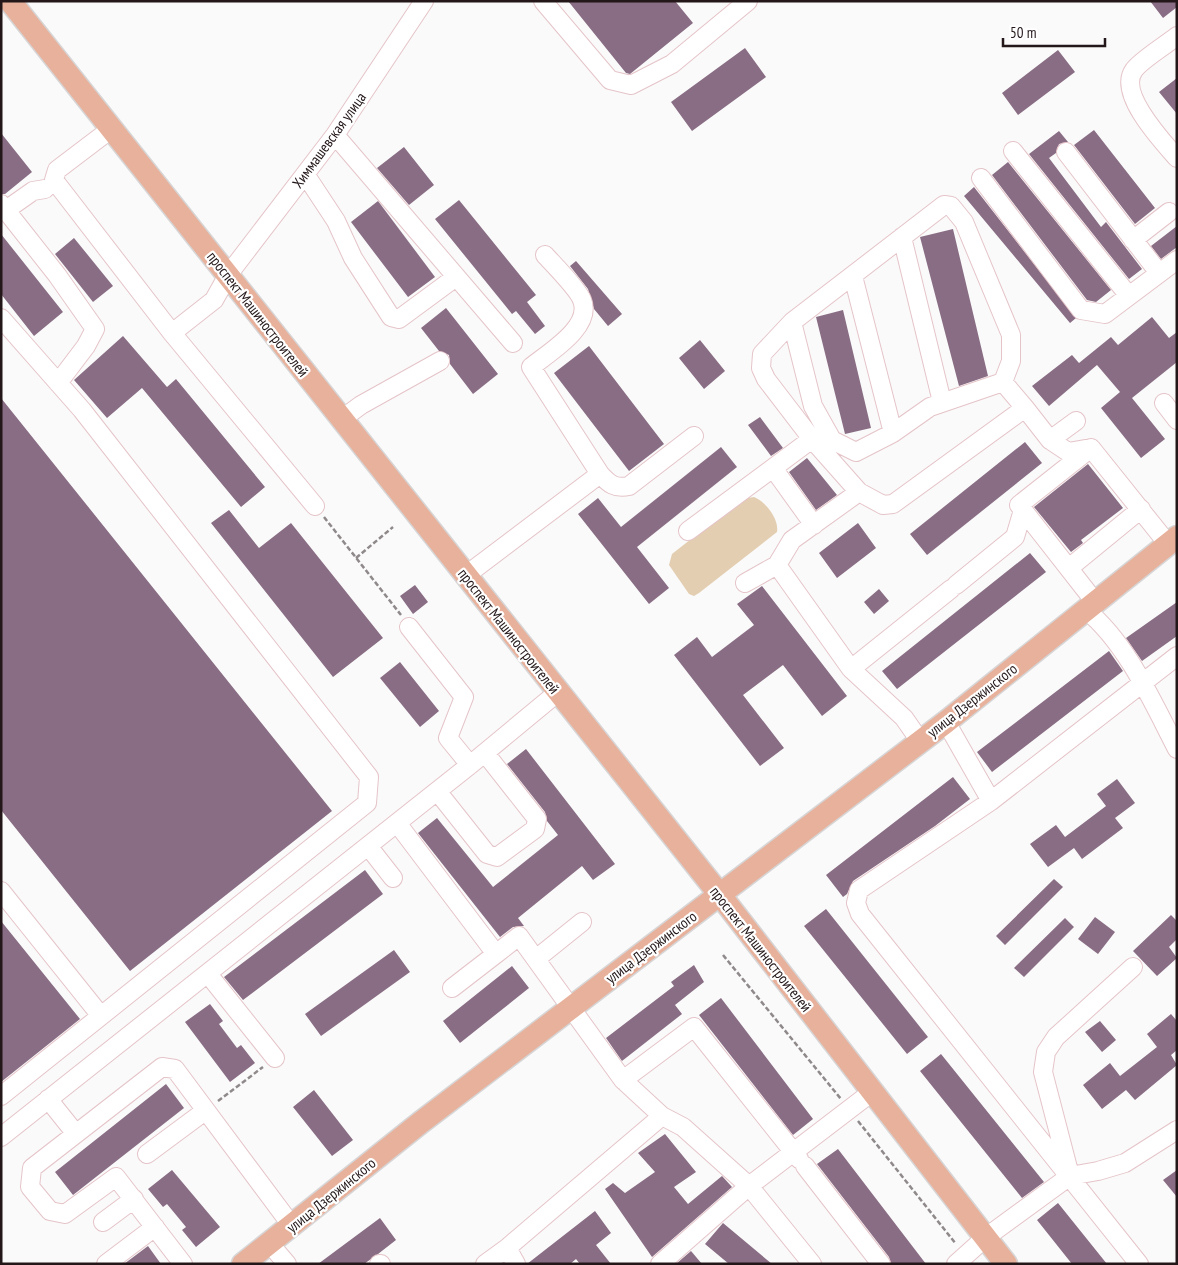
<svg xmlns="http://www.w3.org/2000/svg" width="1178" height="1265" font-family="'PT Sans Narrow',sans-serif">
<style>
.green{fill:#e3ceb1}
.building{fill:#896d84}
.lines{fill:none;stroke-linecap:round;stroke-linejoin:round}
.minor-casing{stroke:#e5c4c9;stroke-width:20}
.major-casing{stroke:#d7d5d6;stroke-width:25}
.path{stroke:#8f898a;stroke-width:2.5;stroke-dasharray:5 2.5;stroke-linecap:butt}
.minor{stroke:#fff;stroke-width:18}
.major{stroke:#e7b19b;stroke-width:22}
.labels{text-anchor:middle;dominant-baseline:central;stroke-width:4.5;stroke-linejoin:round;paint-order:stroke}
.street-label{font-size:15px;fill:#231719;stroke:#fff}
</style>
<rect width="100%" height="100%" fill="#fafafa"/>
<path class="green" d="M754,497c12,5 25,22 23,35l-78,61 -5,3 -5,-2 -20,-29 3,-11 70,-55z"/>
<path class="building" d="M568,1h107l18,22 -63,51 -4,-1z
M1150,1h27v6l-14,11z
M745,48l21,29 -74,54 -21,-29z
M1058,50l17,22 -57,43 -16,-22z
M1177,78v36l-18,-22z
M1094,130l61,78 -20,16 -61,-79z
M1059,131l9,11 -9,2 -3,9 -7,5 52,69 5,-5 36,47 -13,10 -100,-125z
M1,133l31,39 -27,22h-4z
M404,147l30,38 -25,20 -32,-37z
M1008,162l103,128 -15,12 -9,-2 -95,-125z
M974,187l102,131 -6,5 -106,-127z
M459,200l77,95 -9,7 18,24 -10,8 -19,-23 -4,3 -77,-95z
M378,201l57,76 -27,20 -57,-75z
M1177,226v21l-16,12 -10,-13z
M953,229l35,147 -29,10 -39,-149z
M1,234l62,78 -29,24 -33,-42z
M74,238l39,48 -20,16 -38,-48z
M576,261l46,53 -14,12 -14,-17 -6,-20 -18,-23z
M446,308l52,66 -25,20 -23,-30 -1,-9 -10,-4 -18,-23z
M843,310l28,118 -26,6 -29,-117z
M1152,317l17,21 8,-6v30l-45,36 33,41 -24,19 -40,-50 19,-16 -23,-27 -48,41 -17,-20 40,-31 7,8 32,-26 7,8z
M123,336l44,51 9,-8 89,108 -24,20 -99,-119 -35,30 -33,-38z
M700,340l25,31 -21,18 -25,-31z
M589,346l75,98 -35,27 -75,-98z
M1,398l331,413 -202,160 -129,-161z
M760,417l23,31 -12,8 -23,-31z
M1025,442l17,21 -115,92 -17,-21z
M721,447l16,20 -100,80 32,41 -20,16 -71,-90 20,-16 23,29z
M807,458l30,37 -21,15 -27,-38z
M1088,464l35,44 -42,32 2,3 -12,9 -37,-45z
M229,510l30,38 32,-25 92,115 -50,39 -122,-154z
M858,523l18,25 -39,30 -18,-25z
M1030,553l16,19 -149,117 -15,-18z
M415,585l13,17 -15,12 -13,-18z
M762,586l85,110 -25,20 -39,-51 -40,30 41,53 -24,18 -86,-111 23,-18 15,20 42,-32 -17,-21z
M879,589l10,12 -15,13 -10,-12z
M1177,602v34l-35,25 -16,-23z
M1109,651l14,20 -131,101 -15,-20z
M400,662l39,49 -19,16 -40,-49z
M526,749l89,115 -22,16 -11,-14 -64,52 6,8 -11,1 -13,10 -82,-104 19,-15 56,69 65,-52 -11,-14 -2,-9 -38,-48z
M953,777l17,22 -35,27 -82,55 -6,13 -4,3 -17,-22z
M1117,779l18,24 -20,15 8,10 -41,31 -8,-11 -26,19 -18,-23 26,-19 9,12 41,-31 -9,-12z
M365,870l18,24 -140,106 -19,-23z
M1054,879l9,8 -58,58 -9,-9z
M826,909l102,128 -21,17 -103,-128z
M1171,915l6,6v18l-8,8 8,11 -20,18 -24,-25z
M1095,917l20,15 -17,22 -20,-15z
M1065,918l9,9 -50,50 -10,-9z
M1,921l79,98 -79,63z
M394,950l16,22 -89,64 -16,-22z
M694,965l10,17 -29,23 7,9 -60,47 -16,-23 68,-52 -3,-4z
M512,966l17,22 -69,55 -17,-22z
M721,998l92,121 -20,16 -94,-120z
M210,1004l13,17 -4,3 18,24 4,-3 14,18 -25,19 -45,-60z
M1171,1014l6,7v29l-6,5 6,10 -42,35 -9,-10 -24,19 -19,-24 27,-22 10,13 37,-29 -10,-13z
M1100,1021l16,19 -14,12 -17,-20z
M941,1054l103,128 -22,16 -102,-127z
M166,1084l18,24 -111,87 -18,-23z
M314,1090l39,50 -21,16 -39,-49z
M665,1134l31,38 -22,15 14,17 34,-28 10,11 -80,70 -47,-68 8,-6 12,10 30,-21 -17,-19z
M838,1149l88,115h-35l-2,-7 -72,-93z
M172,1170l48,57 -24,20 -14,-17 4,-3 -19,-23 -4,3 -15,-18z
M1177,1170v27l-14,-17z
M1058,1203l49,61h-35l-35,-44z
M595,1211l16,22 -15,12 15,19h-31l-4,-5 -6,5h-43z
M380,1218l16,22 -18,14 -14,10h-46z
M723,1223l49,41h-43l-24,-20z
M148,1246l13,18h-37z
M691,1251l11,13h-26z"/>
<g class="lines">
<defs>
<path id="minor" d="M543,1l67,79 21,5 41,-21 76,-63
M1177,36c-11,9 -36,24 -43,34 -17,23 28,71 43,88
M111,129l-54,41 -3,10 118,153 143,173
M335,135l178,208
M1013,151l116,145
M1066,152l93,121
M305,174l31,47 17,37 38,59 8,2 57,-42
M981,178l100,132 24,4 72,-54
M1,204l56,71 38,54 -9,17 -28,37
M6,210l27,-19 12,-2
M902,237l40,165
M1133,240l36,-28
M545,255c9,10 33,34 37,45 11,27 -34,53 -51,67l69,107c9,10 15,15 29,12l65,-50
M853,276l40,157
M1,318l81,92 287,367 -2,26 -366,293
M792,322l21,84 19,34 24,12 37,-19 37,-26 73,-25 8,-21v-26l-47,-113 -13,-16 -7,-1 -152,117 -30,32 -1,14 5,11 46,60 47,53 24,13 10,-1 132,-96 25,32 18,12 23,-4
M172,333l42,-33 14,-25 107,-140 89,-134
M1003,382l22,26
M1164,403l13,17
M342,419l19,-14 79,-44
M812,439l-39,29 41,57
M1050,440l26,-19
M1023,510l72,92
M688,531l85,-63
M777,565l74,104
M1069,568l72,-59
M465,576l135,-102
M745,583l32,-18 15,-25 67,-48
M956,585l59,-48 8,-27 -4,-5 72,-57 77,96
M1086,610c41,33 67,93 91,139
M409,627l55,70 -16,41 22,27
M946,722l45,79
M920,741l-16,-23 -53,-49 100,-80
M437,791l50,63 10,3 38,-28 2,-10 -52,-66
M397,823l99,131 -44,34
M368,846l25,32
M1,891l100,125
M496,954l23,-18 104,144 39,36 21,11 66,59 63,78
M536,959l46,-37
M208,974l67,84
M623,1080l71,-53 105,132
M48,1099l28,35
M1,1137l469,-372 87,-72
M147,1154l58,-43
M805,1166l76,98
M1068,1168l-25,-96 3,-20 10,-15 77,-70
M103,1222l31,-23
M270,1244l17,20
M507,1248l9,16
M106,1264l49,-37
M183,1264l-67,-87 -51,37 -15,-3 -20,-24 2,-19 130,-101 13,2 117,157
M379,1264h2
M485,1264l22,-16 155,-132
M660,1264l89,-78 123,-94
M956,1264l29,-26 85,-62 28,-5 27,-8 52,-33
M1139,1264l-279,-350 -4,-11 3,-13 132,-89 186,-145"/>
<path id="major" d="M10,1l710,894 286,369
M243,1264l177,-141 526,-401 231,-185"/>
</defs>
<use href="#minor" class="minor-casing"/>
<use href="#major" class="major-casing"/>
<path class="path" d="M324,517l77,98
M356,558l37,-31
M723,955l118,144
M218,1101l45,-34
M858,1121l98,123"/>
<use href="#minor" class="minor"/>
<use href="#major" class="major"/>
</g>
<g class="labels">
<g class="street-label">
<text transform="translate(329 140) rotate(-54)">Химмашевская улица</text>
<text transform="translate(258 314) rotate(52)">проспект Машиностроителей</text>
<text transform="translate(509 631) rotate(52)">проспект Машиностроителей</text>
<text transform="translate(972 700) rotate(-38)">улица Дзержинского</text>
<text transform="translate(651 947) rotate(-37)">улица Дзержинского</text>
<text transform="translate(761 949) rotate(52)">проспект Машиностроителей</text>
<text transform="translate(331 1195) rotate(-39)">улица Дзержинского</text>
</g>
</g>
<rect width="1178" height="1265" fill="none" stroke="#231719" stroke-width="5"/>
<path d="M1003 38v8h102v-8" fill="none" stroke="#231719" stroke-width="2.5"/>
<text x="1010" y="38" font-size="15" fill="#231719" stroke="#ffffff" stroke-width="4" paint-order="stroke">50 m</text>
</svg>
